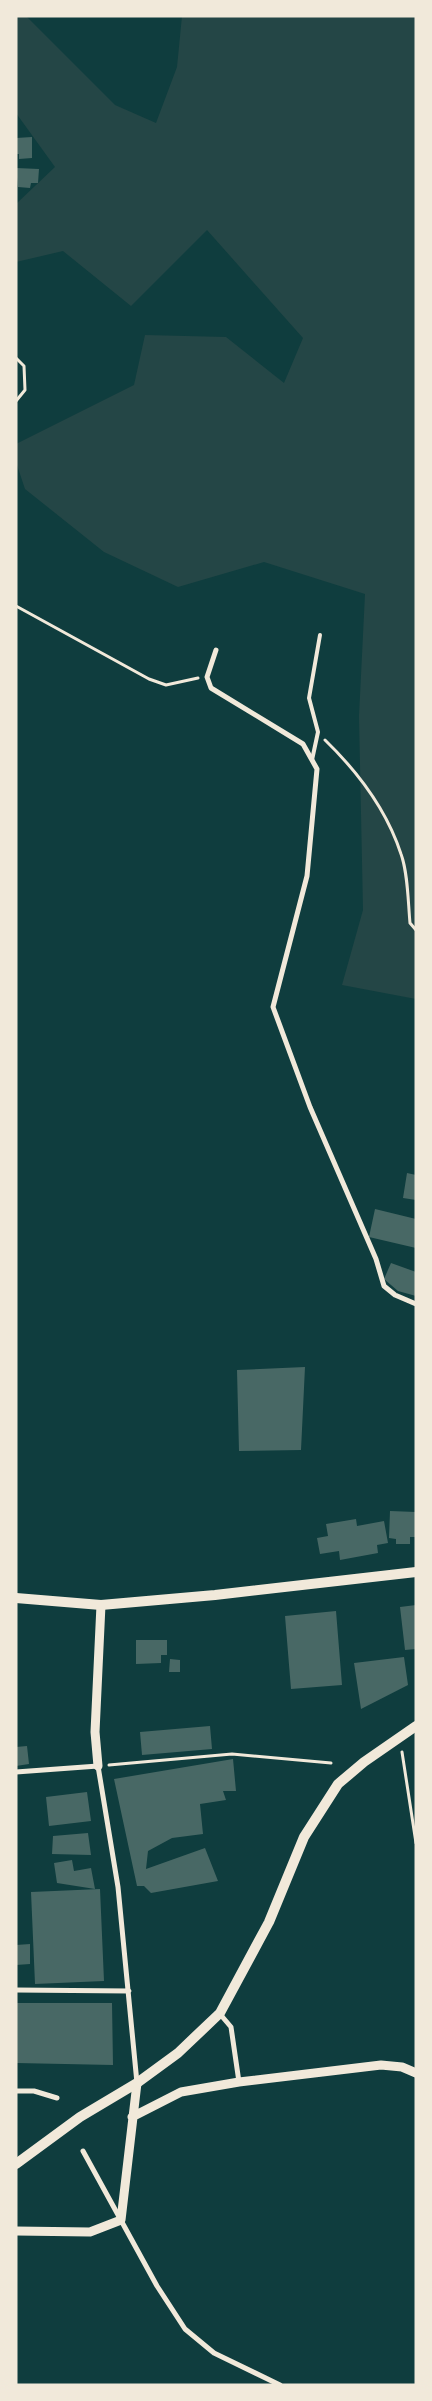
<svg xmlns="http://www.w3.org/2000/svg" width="432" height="2401" font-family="Commissioner,sans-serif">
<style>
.green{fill:#244646}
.building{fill:#486865}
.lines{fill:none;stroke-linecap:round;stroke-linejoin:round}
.path{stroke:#f1e9da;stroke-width:3}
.service{stroke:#f1e9da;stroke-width:4}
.minor{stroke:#f1e9da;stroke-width:5}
.tertiary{stroke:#f1e9da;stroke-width:9}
.secondary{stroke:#f1e9da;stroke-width:10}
</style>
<rect width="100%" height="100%" fill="#0f3d3e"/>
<path class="green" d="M16,16h10l89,89 41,18 21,-56 5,-51h234v983l-74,-14 21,-75 -4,-194 6,-122 -101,-32 -86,25 -74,-35 -79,-63 -9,-27v-18l118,-59 11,-50 81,2 58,46 19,-45 -96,-108 -76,76 -68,-55 -47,11v-58l39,-37 -39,-54z"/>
<path class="building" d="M32,137v21l-13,1v-5h-3v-16z
M16,168l23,1 -1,14h-7l-1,5 -12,-1z
M407,1173l9,2v25l-13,-2z
M375,1209l41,10v29l-47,-11z
M391,1263l25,9v24l-18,-5 -14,-12z
M305,1367l-4,83 -62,1 -2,-81z
M390,1511l26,1v25h-6v7h-14v-5l-7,-1z
M356,1519l1,7 27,-5 4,22 -11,2 1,8 -38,7 -1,-9 -19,3 -3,-16 11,-2 -2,-12z
M416,1605v44l-11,1 -5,-43z
M336,1611l6,74 -51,4 -6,-73z
M136,1640h31v15h-6v8l-25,1z
M404,1657l4,28 -47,24 -7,-46z
M170,1659l10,1v12h-11z
M210,1726l2,23 -70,6 -2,-23z
M27,1746l2,18 -13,2v-19z
M233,1759l3,32h-13l3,9 -26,4 3,30 -31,4 -24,13 -2,18 59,-21 13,33 -67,12 -7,-7h-7l-23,-107z
M87,1792l4,29 -42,5 -3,-29z
M88,1833l3,22 -39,-1 1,-18z
M72,1860l2,11 17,-3 4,21 -38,-6 -3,-20z
M100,1889l4,92 -69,3 -4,-92z
M30,1944v20l-14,1v-20z
M16,2003h96l1,62 -97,-2z"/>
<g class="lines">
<path class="path" d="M16,358l8,8 1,24 -9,11
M16,606l133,73 17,6 32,-7
M325,740c32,31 62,71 76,114 7,19 7,48 9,69l6,7
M402,1752l14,91
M109,1765l123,-11 99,9"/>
<path class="service" d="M312,760l6,-28 -9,-34 11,-63"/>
<path class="minor" d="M216,650l-9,27 4,11 92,56 14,25 -10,107 -34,131 37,100 66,152 8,27 11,9 21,9
M16,1772l82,-6 20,121 19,196
M16,1990l113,1
M220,2014l11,13 8,55
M16,2091h18l23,7
M83,2151l74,135 28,43 29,24 66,32"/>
<path class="tertiary" d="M98,1766l-3,-34 6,-127
M132,2117l49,-25 58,-10 142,-17 21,2 14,6
M16,2231l74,1 31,-12 16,-137"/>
<path class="secondary" d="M16,1598l85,7 114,-10 201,-23
M16,2164l64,-47 57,-34 41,-30 42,-40 49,-91 35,-85 34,-53 26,-22 52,-36"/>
</g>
<rect width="432" height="2401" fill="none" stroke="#f1e9da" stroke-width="35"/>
</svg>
